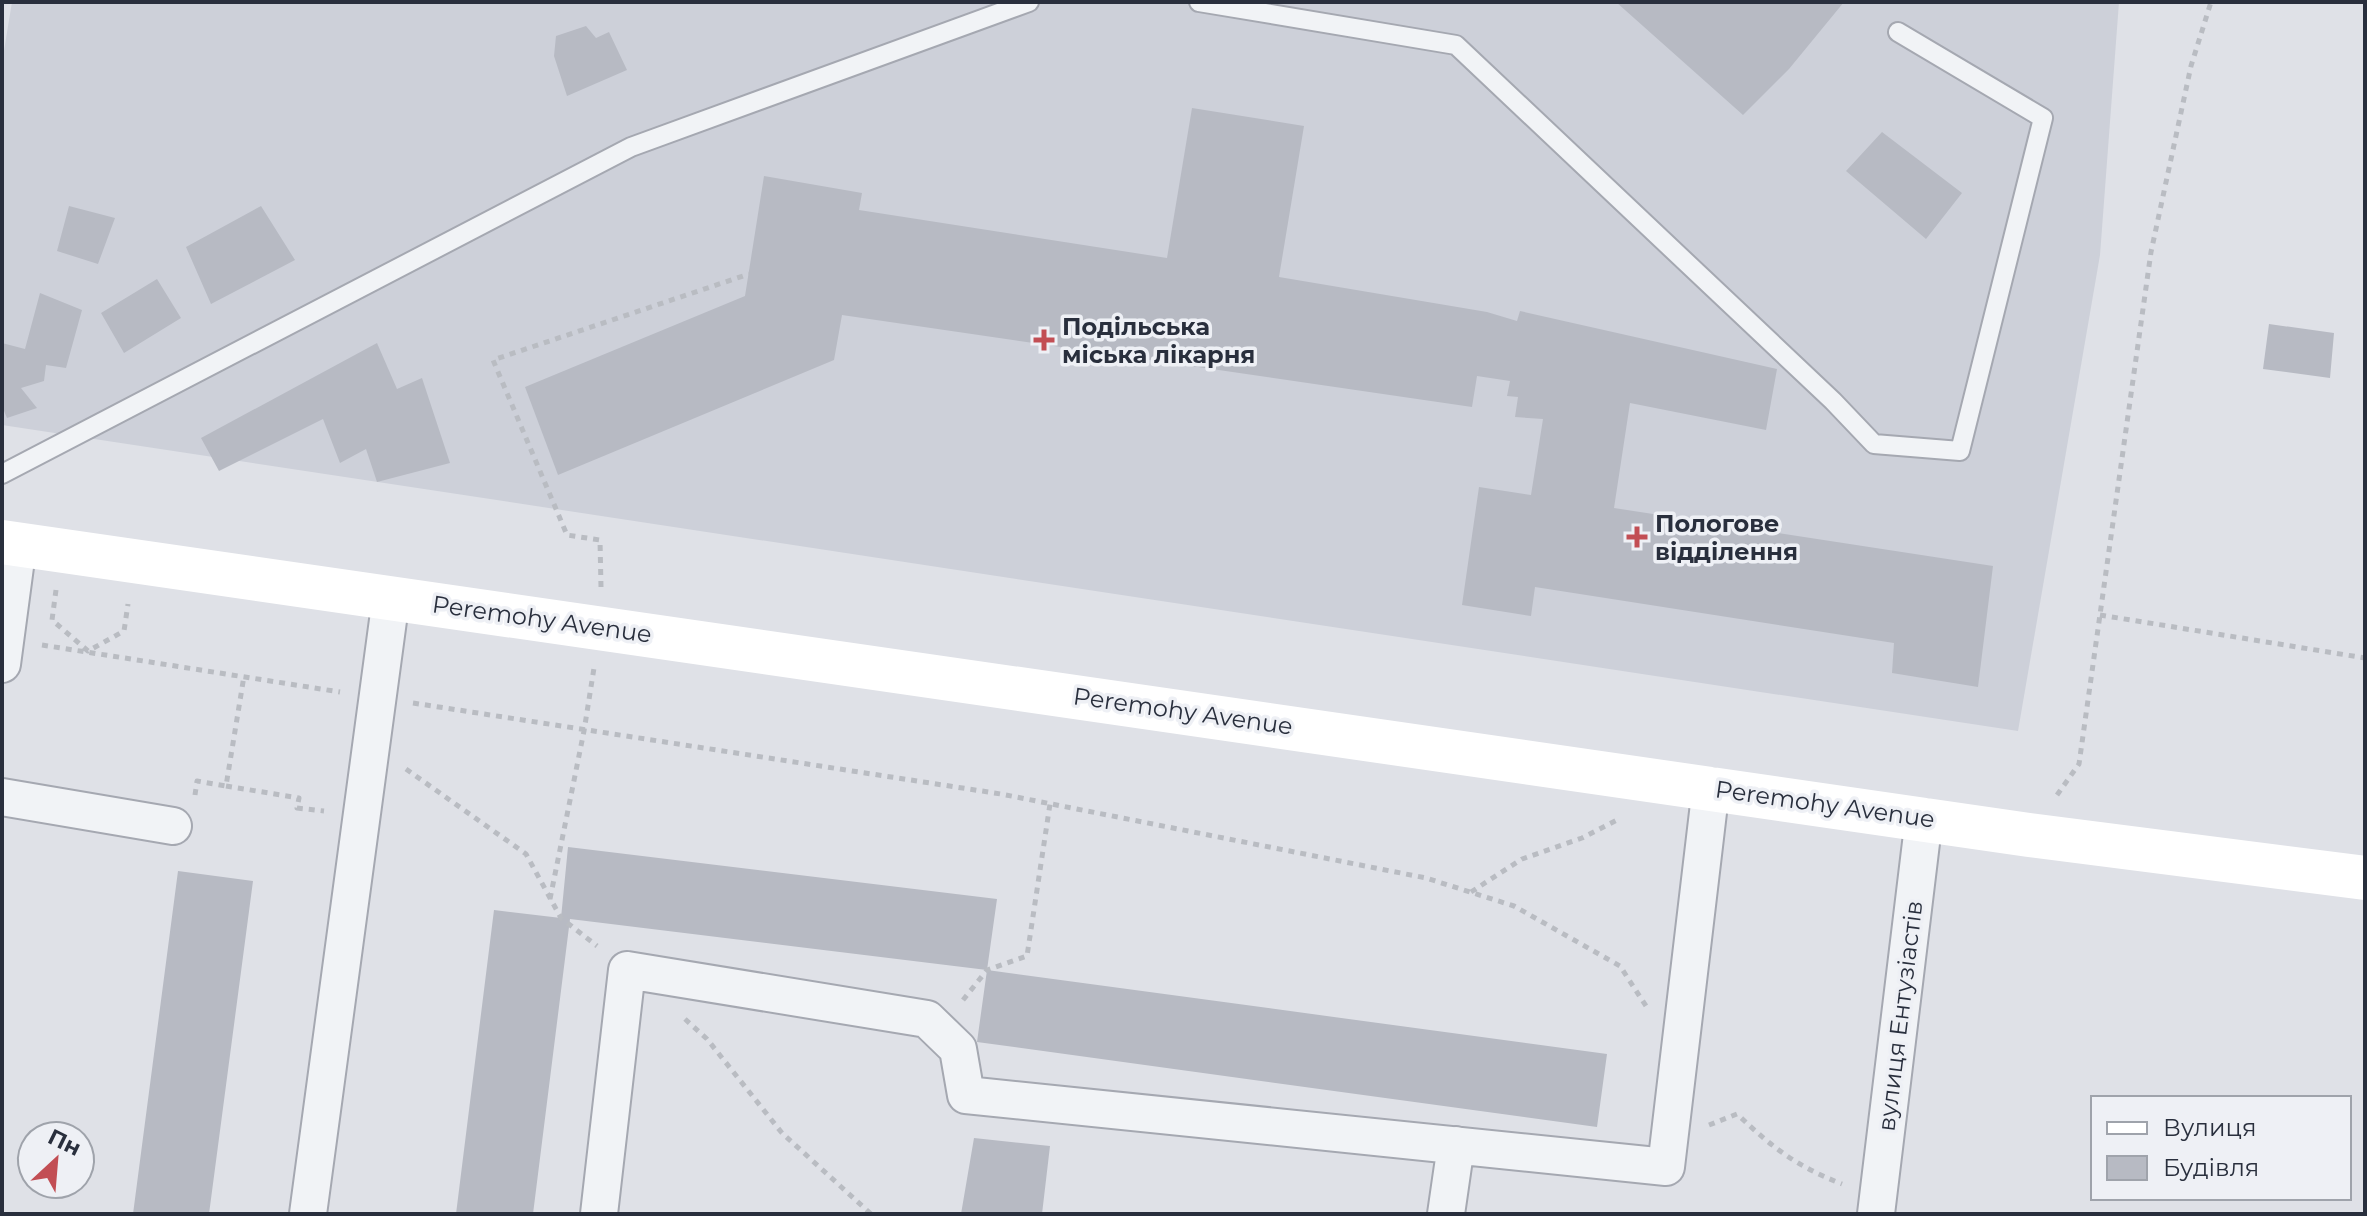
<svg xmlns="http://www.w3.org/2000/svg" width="2367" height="1216" font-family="Montserrat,sans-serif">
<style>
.built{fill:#cdd0d9}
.building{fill:#b7bac3}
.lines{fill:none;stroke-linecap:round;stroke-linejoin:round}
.service-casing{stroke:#a5a8b1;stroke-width:22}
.minor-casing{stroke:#a5a8b1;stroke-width:40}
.path{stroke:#b9bcc2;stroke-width:5;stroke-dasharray:6 6;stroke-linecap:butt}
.service{stroke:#f1f3f6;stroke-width:18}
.minor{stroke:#f1f3f6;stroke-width:36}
.secondary{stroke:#fff;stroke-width:44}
.poi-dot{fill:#c24e54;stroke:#eef0f5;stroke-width:3}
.labels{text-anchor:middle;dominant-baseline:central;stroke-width:7;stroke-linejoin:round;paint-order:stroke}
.poi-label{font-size:24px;font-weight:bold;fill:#292f3d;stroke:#eef0f5;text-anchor:start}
.street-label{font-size:24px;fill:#292f3d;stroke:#eef0f5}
</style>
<rect width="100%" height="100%" fill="#dfe1e7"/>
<path class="built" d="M12,2h2107l-19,253 -82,476 -2016,-306v-362z"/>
<path class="building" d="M1616,2h228l-55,67 -46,46z
M586,26l10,12 13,-6 18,38 -60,26 -13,-40 2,-20z
M1192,108l112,18 -25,151 208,35 30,9 3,-10 257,58 -11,61 -136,-27 -16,105 379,58 -15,121 -86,-14 2,-30 -359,-56 -4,29 -69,-11 17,-118 52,8 12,-76 -28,-2 3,-20 -11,-1 3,-15 -33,-5 -5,31 -630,-92 -8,45 -276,115 -33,-88 220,-91 19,-120 98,17 -3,17 308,48z
M1882,132l80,61 -36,46 -80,-68z
M69,206l46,12 -17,46 -41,-13z
M261,206l34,54 -84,44 -25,-57z
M157,279l24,39 -57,35 -23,-40z
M40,293l42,17 -16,58 -20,-3 -2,16 -23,7 16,20 -30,10 -5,-12v-63l23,6z
M2269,324l65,9 -4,45 -67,-9z
M377,343l20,46 25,-11 28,85 -73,19 -11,-33 -26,14 -17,-44 -104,52 -18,-33z
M568,847l429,52 -10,71 -417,-51 -37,295h-77l38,-304 67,8z
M178,871l75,10 -44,333h-76z
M987,970l620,84 -10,73 -620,-85z
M974,1138l76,8 -8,68h-81z"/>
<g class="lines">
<defs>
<path id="service" d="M1199,2l257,43 377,356 41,43 86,7 83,-333 -145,-86
M2,474l629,-327 398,-145"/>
<path id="minor" d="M2,664l16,-120
M2,797l171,29
M308,1214l83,-616
M599,1214l28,-244 300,49 31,30 8,46 700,72 45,-380
M1446,1214l10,-69
M1876,1214l48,-396"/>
</defs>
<use href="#service" class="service-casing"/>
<use href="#minor" class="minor-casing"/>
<path class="path" d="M601,587l-1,-47 -33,-5 -74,-175 256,-86
M56,590l-4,30 36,31 36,-20 4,-27
M2100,615l265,43
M42,645l298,47
M413,703l588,91 425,84 88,28 106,60 26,40
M406,769l120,85 35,64 36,28
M226,786l73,12 -2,10 27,3
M195,795l2,-14 29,5 18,-110
M2057,795l22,-31 72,-512 40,-186 20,-64
M1471,892l51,-33 60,-21 37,-19
M550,899l34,-168 10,-63
M963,1000l24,-30 40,-14 23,-152
M685,1019l22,20 75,94 89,81
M1709,1125l28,-11c36,34 59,52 105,70"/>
<use href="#service" class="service"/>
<use href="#minor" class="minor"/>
<path class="secondary" d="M2,542l2027,293 336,43"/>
</g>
<g class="poi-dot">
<path d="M1040 328h8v8h8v8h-8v8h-8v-8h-8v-8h8z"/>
<path d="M1633 525h8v8h8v8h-8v8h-8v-8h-8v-8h8z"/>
</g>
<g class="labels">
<g class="poi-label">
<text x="1062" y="326">Подільська<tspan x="1062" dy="28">міська лікарня</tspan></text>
<text x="1655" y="523">Пологове<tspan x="1655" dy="28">відділення</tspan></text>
</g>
<g class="street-label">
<text transform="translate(542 619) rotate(8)">Peremohy Avenue</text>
<text transform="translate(1183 711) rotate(8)">Peremohy Avenue</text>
<text transform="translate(1825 804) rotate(8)">Peremohy Avenue</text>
<text transform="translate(1900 1016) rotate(-83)">вулиця Ентузіастів</text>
</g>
</g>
<rect width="2367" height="1216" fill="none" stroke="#292f3d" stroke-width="8"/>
<rect x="2091" y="1096" width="260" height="104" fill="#eef0f5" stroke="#9fa3ab" stroke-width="2"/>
<rect x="2107" y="1122" width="40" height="12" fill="#ffffff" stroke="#9fa3ab" stroke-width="2"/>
<text x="2163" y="1136" font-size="24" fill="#292f3d">Вулиця</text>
<rect x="2107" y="1156" width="40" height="24" fill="#b7bac3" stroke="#9fa3ab" stroke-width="2"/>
<text x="2163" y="1176" font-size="24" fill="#292f3d">Будівля</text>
<g transform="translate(56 1160) rotate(26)"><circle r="38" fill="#eef0f5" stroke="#9fa3ab" stroke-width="2"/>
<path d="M0-6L14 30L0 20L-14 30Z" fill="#c24e54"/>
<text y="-12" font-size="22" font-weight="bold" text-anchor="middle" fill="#292f3d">Пн</text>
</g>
</svg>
